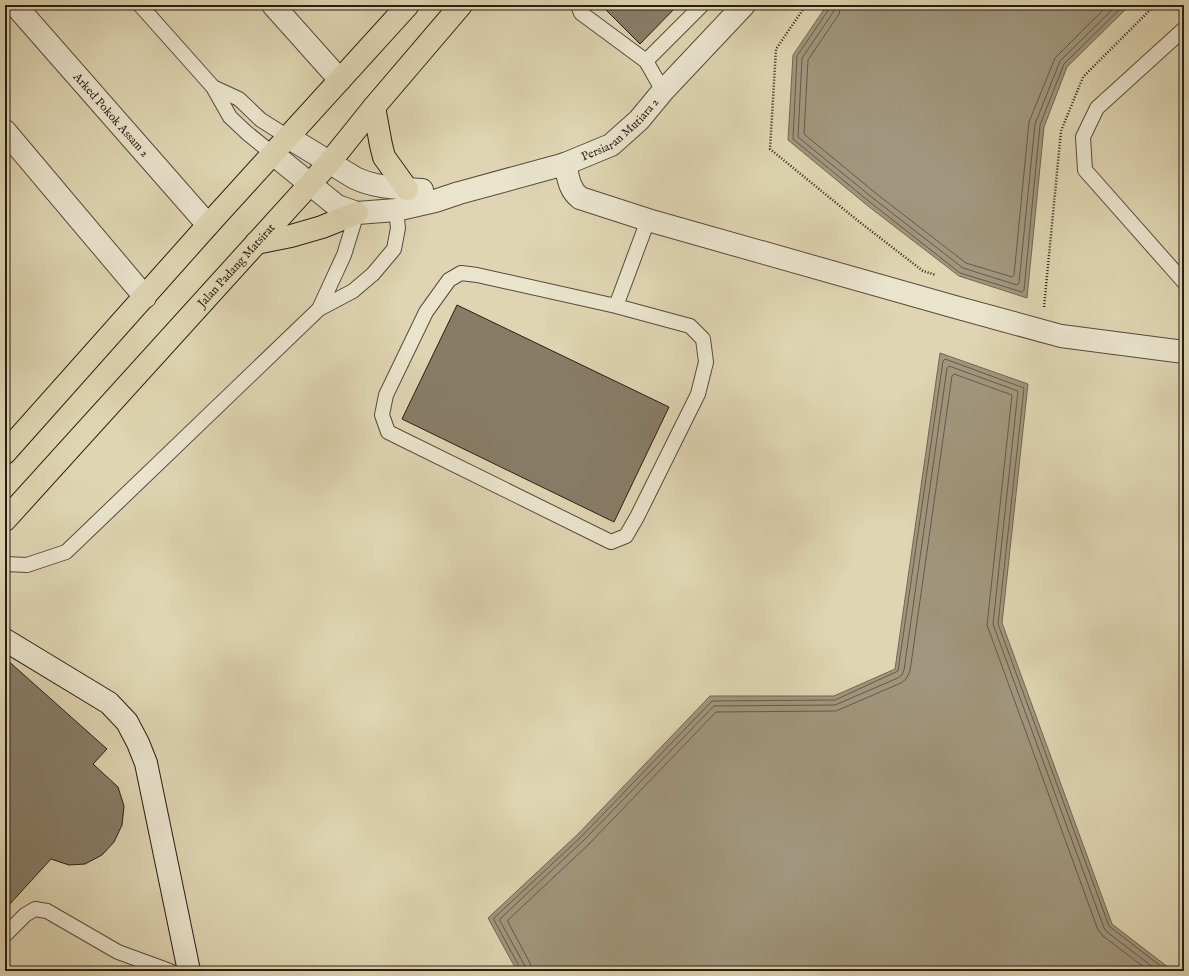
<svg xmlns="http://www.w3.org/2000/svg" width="1189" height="976" font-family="'IM FELL English',serif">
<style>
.water{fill:#a1967d;stroke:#716553}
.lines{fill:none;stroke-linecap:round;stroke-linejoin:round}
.shore{stroke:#665949;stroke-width:1}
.building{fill:#887c67;stroke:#2a1c15}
.lane-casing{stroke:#574a3c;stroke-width:16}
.street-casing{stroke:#574a3c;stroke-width:24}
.secondary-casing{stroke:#2a1c15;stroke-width:24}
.primary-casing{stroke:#2a1c15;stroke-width:24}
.path{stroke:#2a1c15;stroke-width:2.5;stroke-dasharray:1 2;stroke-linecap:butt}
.lane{stroke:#eae4cd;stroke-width:14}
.street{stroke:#eae4cd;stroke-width:22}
.secondary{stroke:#eae4cd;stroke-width:22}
.primary{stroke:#dfd5b2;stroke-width:22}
.labels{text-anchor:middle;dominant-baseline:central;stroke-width:3.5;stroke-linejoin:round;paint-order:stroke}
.street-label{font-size:12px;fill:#2a1c15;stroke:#eae4cd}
</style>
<rect width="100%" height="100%" fill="#dfd5b2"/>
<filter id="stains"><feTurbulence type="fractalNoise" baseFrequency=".005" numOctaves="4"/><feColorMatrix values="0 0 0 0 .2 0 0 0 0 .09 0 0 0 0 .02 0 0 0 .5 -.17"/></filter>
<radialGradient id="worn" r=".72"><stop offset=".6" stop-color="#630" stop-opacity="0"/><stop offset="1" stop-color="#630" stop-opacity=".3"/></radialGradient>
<path class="water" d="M827,5h303l-63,62 -23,60 -17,171 -68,-22 -91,-70 -80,-66 5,-85z
M940,353l88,31 -26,239 110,301 61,47h-656l-29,-53 90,-84 132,-138h124l61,-27z"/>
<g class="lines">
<path class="shore" d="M830,5l-1,4 -32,47 -4,83 78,64 89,70 62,19 2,-2 16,-165 24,-61 60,-59
M835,5l-1,6 -32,47 -4,79 76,62 89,69 54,17 2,-2 16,-159 25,-63 57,-56
M841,5l-2,9 -31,46 -4,74 74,61 88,68 46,14 2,-2 15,-153 26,-64 53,-53
M521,971l-1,-3 -26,-48v-2l87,-81 131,-136 123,-1 63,-29 45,-310 2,-2 79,29 -26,236 111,302 58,45
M526,971l-1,-5 -25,-45v-2l84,-79 130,-134 121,-1 63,-27 4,-3 2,-5 43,-302 2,-2 69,25 -25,233 111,304 3,4 51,39
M532,971l-2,-8 -22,-41v-2l80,-75 128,-133 120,-1 65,-28 5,-4 4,-8 42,-295 2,-2 58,21 -25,230 111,305 5,6 46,35"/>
</g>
<path class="building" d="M601,5h77l-38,39z
M457,305l212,102 -55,115 -212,-103z
M5,658l102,91 -14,15 25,23 6,19 -2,19 -8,17 -12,13 -17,9 -16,1 -18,-6 -43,47 -3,-3z"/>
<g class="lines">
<defs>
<path id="lane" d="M140,5l73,82 17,30 17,16 26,21
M578,5l3,8 65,48 17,30
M1184,29l-87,79 -14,29 2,33 99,112
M646,61l56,-56
M213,87l26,12 22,21 27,17
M461,273l16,2 139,31 74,20 13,13 3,23 -8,32 -61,123 -11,19 -15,6 -223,-110 -6,-17 4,-20 40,-83 23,-32z
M616,306l32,-86
M319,309l25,-54 13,-42
M5,564l22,1 39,-13 253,-243 34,-18 20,-17 21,-25 4,-21 -2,-18
M5,935l20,-20 10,-6 12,2 71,41 52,19"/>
<g id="street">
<path id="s1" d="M15,5l193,220"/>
<path d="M273,5l67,75"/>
<path d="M5,131l140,166"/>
<path d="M288,137l67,41c21,10 44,10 67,12"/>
<path id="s2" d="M273,154l64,52 20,7 39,-3 39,-9 24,-8 106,-29 46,-19 28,-25 24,-29 81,-86"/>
<path d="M565,164c3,12 4,26 15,34l68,22 307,87 106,29 123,16"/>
</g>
<path id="secondary" d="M5,640l104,63 18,19 11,21 8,20 43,208"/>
<g id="primary">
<path d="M374,107l7,38 3,12 23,32"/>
<path d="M256,243l35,-7 31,-9 35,-14"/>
<path d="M5,453l203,-228 200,-220"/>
<path id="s3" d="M5,520l324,-357 45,-56 87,-102"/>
</g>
</defs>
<use href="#lane" class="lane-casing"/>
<use href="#street" class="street-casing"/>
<use href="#secondary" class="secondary-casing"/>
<use href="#primary" class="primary-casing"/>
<path class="path" d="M806,5l-30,44 -6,100 87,71 66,51 13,4
M1044,307l17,-176 22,-54 72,-72"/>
<use href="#lane" class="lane"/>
<use href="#street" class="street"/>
<use href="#secondary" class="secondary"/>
<use href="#primary" class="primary"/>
</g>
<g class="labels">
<g class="street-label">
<text stroke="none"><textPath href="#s1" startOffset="146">Arked Pokok Assam 2</textPath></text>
<text stroke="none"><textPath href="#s2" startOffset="384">Persiaran Mutiara 2</textPath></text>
<text stroke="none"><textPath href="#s3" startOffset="344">Jalan Padang Matsirat</textPath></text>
</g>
</g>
<rect width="1189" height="976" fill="none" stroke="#dfd5b2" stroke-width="20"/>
<rect x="6" y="6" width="1177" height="964" fill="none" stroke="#2a1c15" stroke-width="2"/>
<rect x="10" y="10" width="1169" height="956" fill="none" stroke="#2a1c15"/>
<rect width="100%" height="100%" filter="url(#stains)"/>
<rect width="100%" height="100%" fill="url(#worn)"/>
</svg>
